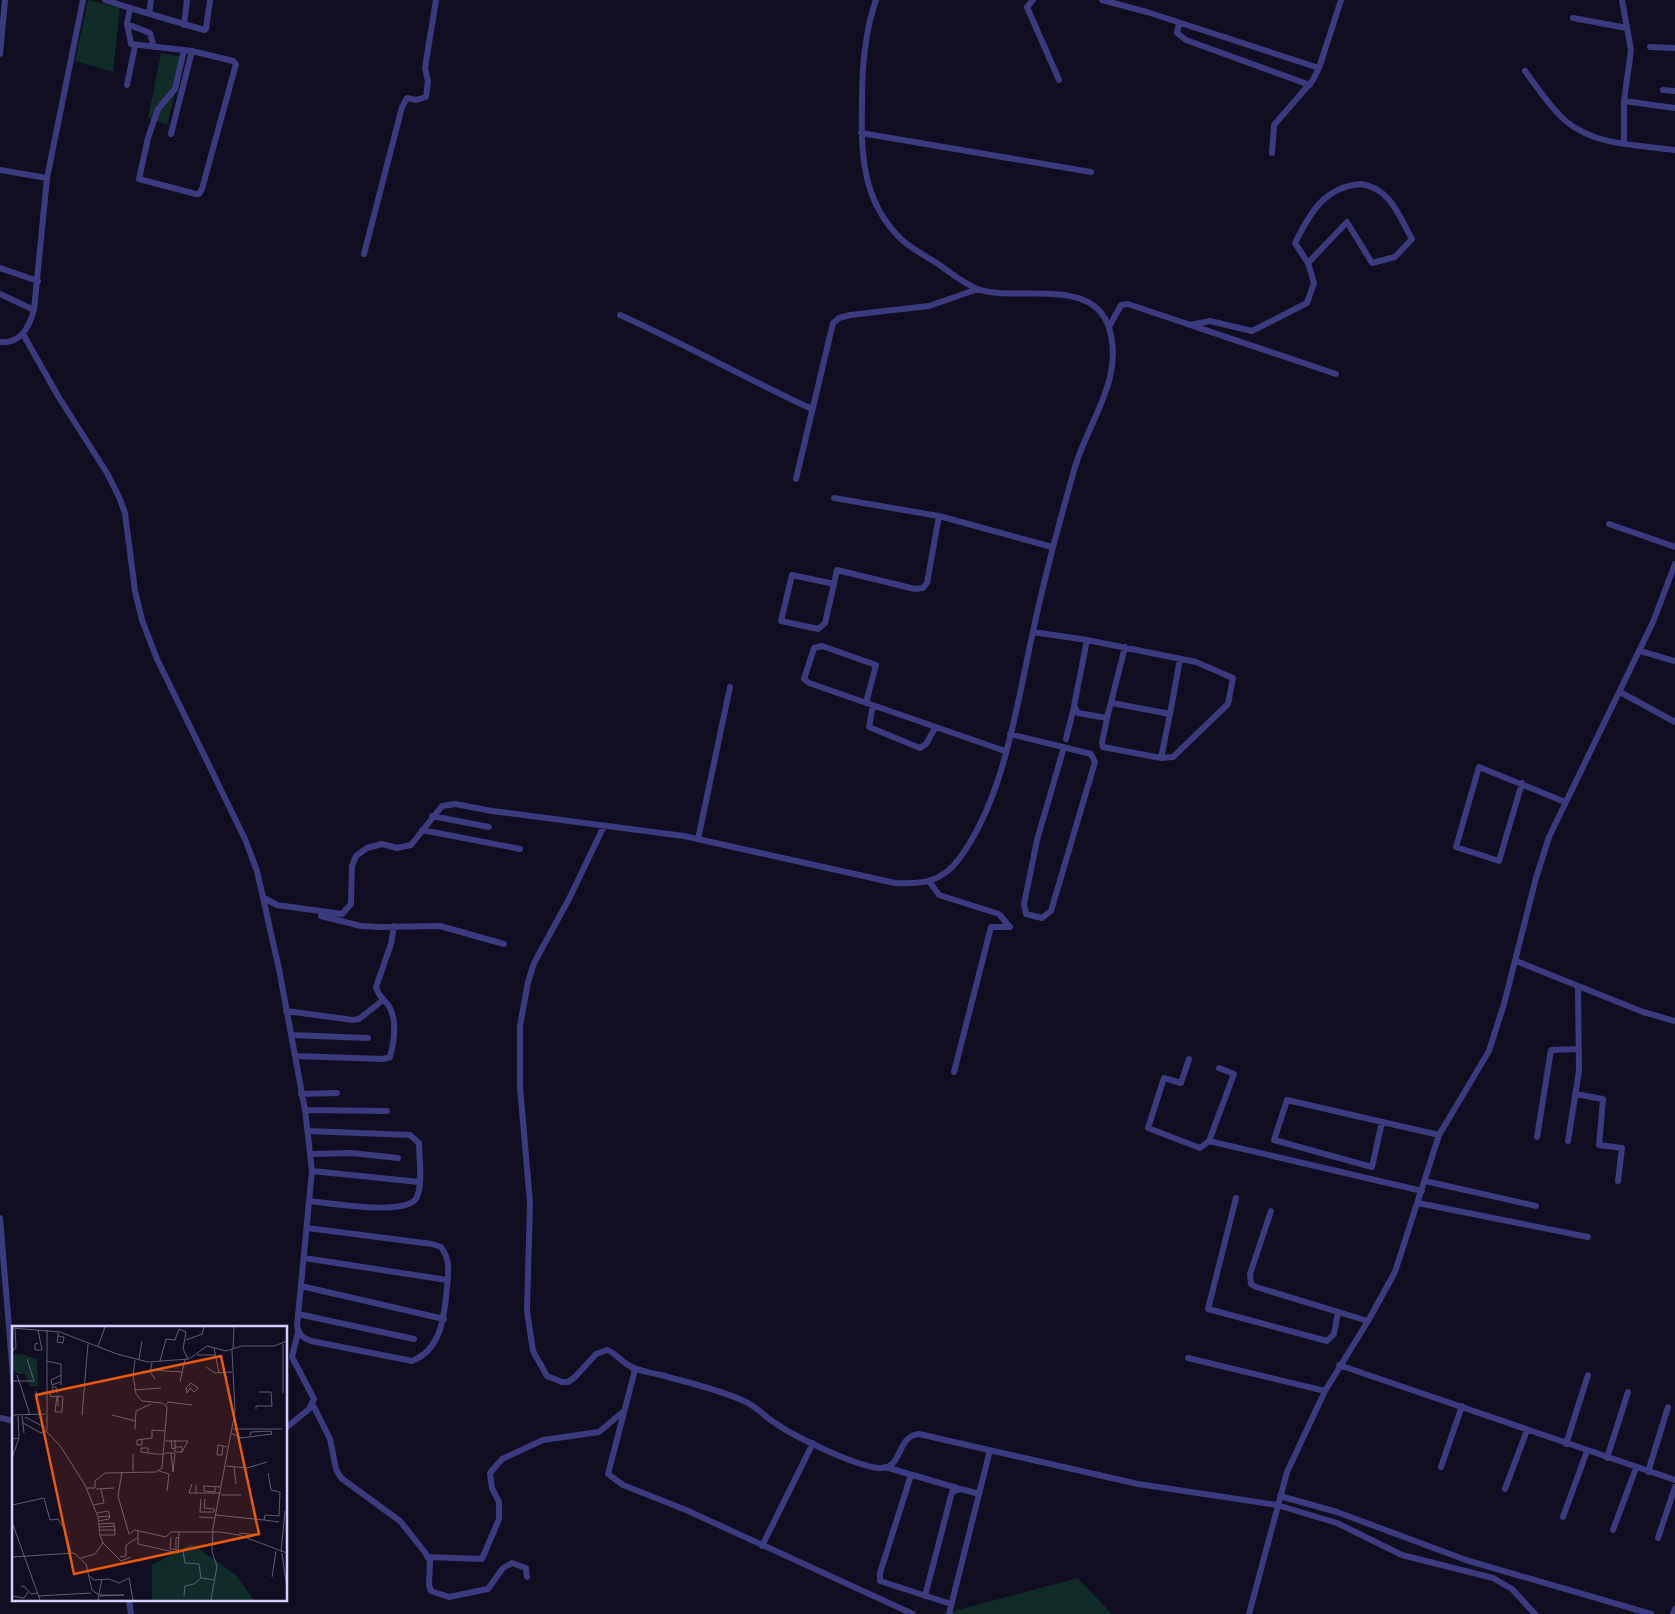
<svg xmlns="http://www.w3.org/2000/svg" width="1675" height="1614" font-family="'Asap Condensed',sans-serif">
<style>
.green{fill:#112b29}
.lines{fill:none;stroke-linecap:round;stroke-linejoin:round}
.minor{stroke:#3b3a7f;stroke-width:6}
.inset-road{fill:none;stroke:#5f5c79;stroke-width:1}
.view{fill:#e8590c;fill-opacity:0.15;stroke:#e8590c;stroke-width:2.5}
.inset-edge{fill:none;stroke:#d4d0fe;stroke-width:2.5}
</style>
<rect width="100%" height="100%" fill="#110e21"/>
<path class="green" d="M88,0l32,8 -7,64 -38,-11z
M161,53l23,4 -17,68 -19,-7z
M1078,1578l34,36h-170z"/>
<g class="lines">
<path class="minor" d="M105,0l25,8 -3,16 4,20 61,7 -21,83
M1033,0l-6,7 32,73
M1102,0l45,12 172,56
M1622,0l9,50 -7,51v42
M130,8l74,22 2,-1 4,-29
M149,14l2,-14
M1573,18l54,10
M1179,23l-2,10 9,7 124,45
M127,24l23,9 4,14
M184,25l3,-25
M1650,47l25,1
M184,50l-9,39 -17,20 -10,29 -9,41 57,15h3l3,-5 34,-125 -3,-3 -41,-10
M0,54l5,-54
M1525,71c13,17 26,38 42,51 29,24 73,23 108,28
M127,85l8,-39
M1663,90l12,1
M1624,101l51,7
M861,133l230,39
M1272,153l2,-28 39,-45 6,-12 22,-68
M0,170l47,8
M1361,184c29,4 38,32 51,55l-17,18 -23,6 -25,-41 -39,41 -13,-20c15,-30 29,-56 66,-59z
M364,254l38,-147 5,-9 9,2 10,-3 2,-16 -3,-13 11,-68
M0,268l38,13
M0,294l34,16
M620,315c65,29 127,64 192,94
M1190,325l20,-4 42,10 55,-28 7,-20 -6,-20
M1109,327l12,-22 7,-1 208,70
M23,334l35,62 49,77 12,24 6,16 10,78 7,29 15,39 88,180 12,32 22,98 26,141 7,61
M0,342c21,2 29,-15 34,-32l13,-132 36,-178
M796,479l37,-156 6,-5 11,-3 79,-9 49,-17
M834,498l105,18
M1609,524l66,23
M834,584l-9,39 -7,6 -37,-8 11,-46 42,9 3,-14 78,19 8,-1 4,-5 12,-67 113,31
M1033,632l54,8 109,22 37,16 -5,26 -55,53 -12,1
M1087,640l-13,66 4,7 29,5 18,-71
M1640,651l35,10
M1620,692l55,30
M866,703l10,-38 -54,-19 -8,2 -10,31 5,4 196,68
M873,705l-4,22 51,21 6,-4 9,-16
M1170,714l10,-55
M1107,718l-5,25 1,4 58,11 9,-44 -58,-11
M1010,734l81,20 4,8 -44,149 -9,7 -16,-4 -2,-10 13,-64 27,-93
M1066,739l8,-32
M1522,783l-23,78 -43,-14 23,-80 86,35
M432,816l57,11
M604,826l-35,73 -35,64 -6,19 -8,44v61l10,116 -3,108 6,40 14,25 15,6h6l7,-5 21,-23 11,-4c9,3 15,13 25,17 8,4 19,6 29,8 28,8 57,14 83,26 12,5 20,15 31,22 20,14 80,43 104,45 24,2 17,-32 40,-34l219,50 139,21 60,18 65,32 91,23 19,11 23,25
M422,830l98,19
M698,839l32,-152
M929,881l10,14 60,19 11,13h-19l-37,145
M264,898l13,7 65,9 9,-10 1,-38 4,-10 11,-8 15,-4 15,4 14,-3 31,-39 13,-2 37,7 192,25 211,47c27,1 46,0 64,-24 45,-61 57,-150 73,-223 12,-57 27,-113 43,-169 13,-45 50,-89 34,-139 -16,-53 -94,-25 -131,-39 -16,-6 -29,-18 -43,-27 -11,-7 -23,-13 -33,-22 -41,-39 -41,-88 -40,-140 0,-32 3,-69 14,-100
M321,916l40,10 18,1 61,-1 64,18
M1516,961l127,51 32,9
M286,1011l67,9 6,-1 24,-19
M291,1035l77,3
M295,1056l88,3 7,-2c4,-15 7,-37 -1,-51 -5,-7 -11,-10 -13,-19l15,-43 3,-18
M1189,1059l-8,24 -17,-5 -16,50 52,20 9,-7
M1219,1068l15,6 -25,67 213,50
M301,1094l36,-1
M1575,1094l28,5 -4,46 23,3 -4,33
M305,1110l82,1
M1382,1122l-10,45 -98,-27 13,-40 152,35
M308,1131l102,4 9,8c0,16 4,39 -2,54 -9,20 -87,6 -107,4
M1537,1137l14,-87 28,-1
M1568,1141l11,-70 -1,-85
M311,1154l40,-1 47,5
M1425,1181l111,25
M1236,1198l-28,111 119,32 7,-7 4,-22
M1418,1203l170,34
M1271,1211l-21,63 1,10 5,3 112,34
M0,1218l14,170
M307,1228l125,16 9,3c10,13 7,26 6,41 -3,28 -5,61 -35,73l-101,-20c-8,-3 -12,-6 -14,-15l15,-155 107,11
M304,1258l143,22
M301,1286l143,33
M298,1314l116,25
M1188,1358l137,33
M1339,1365l336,115
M631,1367l4,3 -27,104 15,11 63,25 227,104
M313,1405l17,34 6,30 5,9 59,43 24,30 6,10 -1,24 2,6 18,6 39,-8 15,-21 9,-5 14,5 1,9
M0,1418l14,3
M286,1428l23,-19 5,-10 -22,-42 6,-25
M1566,1444l22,-69
M1607,1458l21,-66
M885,1467l72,21
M1441,1467l21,-61
M1648,1472l20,-65
M911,1475l-31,98v8l71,23
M1505,1489l22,-59
M1280,1496l57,16 129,48 185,54
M1563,1517l24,-66
M1613,1530l23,-62
M1658,1538l17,-51
M762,1546l51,-103
M428,1557l54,2 17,-40v-17l-7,-14 -2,-15 12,-14 41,-19 56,-8 25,-21
M925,1596l27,-104 9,-3 18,5
M129,1600l2,14
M949,1614l41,-164
M1249,1614l38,-142 38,-81 43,-70 27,-49 44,-137 50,-84 15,-47 32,-126 13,-41 104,-215 22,-58
M1673,1614l2,-5"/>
</g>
<g transform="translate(12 1326)">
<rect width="275" height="275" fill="#110e21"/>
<path d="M9,28l16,5 1,27 -8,1 -5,-13h-7l-6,-6v-13zM180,218l44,31 18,25h-102v-35z" fill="#112b29"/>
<path class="inset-road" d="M0,2l48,4 57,22 31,8 41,-3 18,-13 19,5 16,-5h32l13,-5M26,4l4,20h-7v-6l3,-1M46,10l6,1 -1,6 -6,-1 1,-6v-3M174,14l16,-6 2,-7M86,20l7,-19M202,22l5,25M221,23l1,-22M0,26l4,-5 -1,-18M185,29h18M127,33l3,-18M34,35l15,3v21M148,35l6,-22 9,1 4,-11 7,3 -3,17 5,10M140,37l-2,9 5,7M194,41l9,6 17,-1M138,44l33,2M5,49l2,6h15l-7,-22M0,55h7l11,34M48,56l-8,3 -1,-5 10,-5M168,56l5,-23M179,57l7,5 -4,4 -4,-4 -3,5 -1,-5zM122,64l27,-2M24,65l3,23M33,66l5,1 1,4 7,-1v10M41,67l-1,-6h4l1,6M271,67v-49M45,70l-2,16h7l1,-15 -5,-1M154,79l2,-3 24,3M244,83v-3h16l-1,-14h-12M0,89l33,-1M70,89l6,-71M100,89l23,6M6,90l1,21M10,90l2,17M13,91l21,11M11,97l18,10 6,-3v-100M0,102v17M123,103l1,-18 15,-7M221,103h49M34,105l15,16 24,38 13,32M219,107l10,5 31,-4 -1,-3 -20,1 -1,4M130,114v5h-5v-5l15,-2v-8l13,1M159,114l1,9 3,-1v-8M153,115h23l-6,11M211,120l-1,9h-5l1,-10 5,1 4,1M163,122v4h7v-5h-7M136,126v-4h-7v4l15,2h9M153,127h9l1,1 -2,18 -2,-19M121,128v17M0,132l7,-20 -6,1M214,140l21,2 20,-6M222,141l2,17M147,145l10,3 -2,17M110,146l-4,24 11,38 6,-4 31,7 5,-5h49l19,3 48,18M180,158l-3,9h7M184,159v8h25M203,161v5l-11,-1v-5l17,1M74,162h9v-7l10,-8 51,-1 6,-4 5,-61 -5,-4 -20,-2 -6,-7 -3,-19 2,-15M84,163l18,-1M209,169h20M189,173l-1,13h14l1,-3M193,173l-1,9 10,1M0,179l32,-7 6,22 8,-1 7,11 6,22M81,179l11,-2 -3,-14M85,187l11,-2 2,5 -1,3 -11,2M204,189l48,5 1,-5 14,1 1,-24 -9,-2 -3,-17M187,191l16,1M252,194l15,2M0,196l28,78M87,198l15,-1 1,12h-15l-2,-18 12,-1M87,201l16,-1M88,204h16M126,205v13l40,9 1,-21M227,207l19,2 1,-5M159,211l-1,12 9,1M91,217l18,18 10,-4M164,224v-12l3,-1M171,225l2,12 14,1 2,14M269,226l4,-41M270,227l5,35M0,231l62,-4 12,11 6,26 7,5 -1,5M108,231l6,-1v-11l11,-7M69,232l14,-4 8,-11 -3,-8M78,250l4,4 15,-1 10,4 10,-5 4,22M260,251l4,-26M9,261l3,-1 7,8 6,-1M87,268l3,-15M87,269h25l-24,1M0,270l12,2 4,-6M26,270l53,-3M172,270l1,-10 9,-2 7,-6 13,2M199,274l6,-34 -5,-14 1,-24 22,-116 -3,-62"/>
<path class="view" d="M209,30l38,178 -185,40 -38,-179z"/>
<rect width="275" height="275" class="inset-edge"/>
</g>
</svg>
